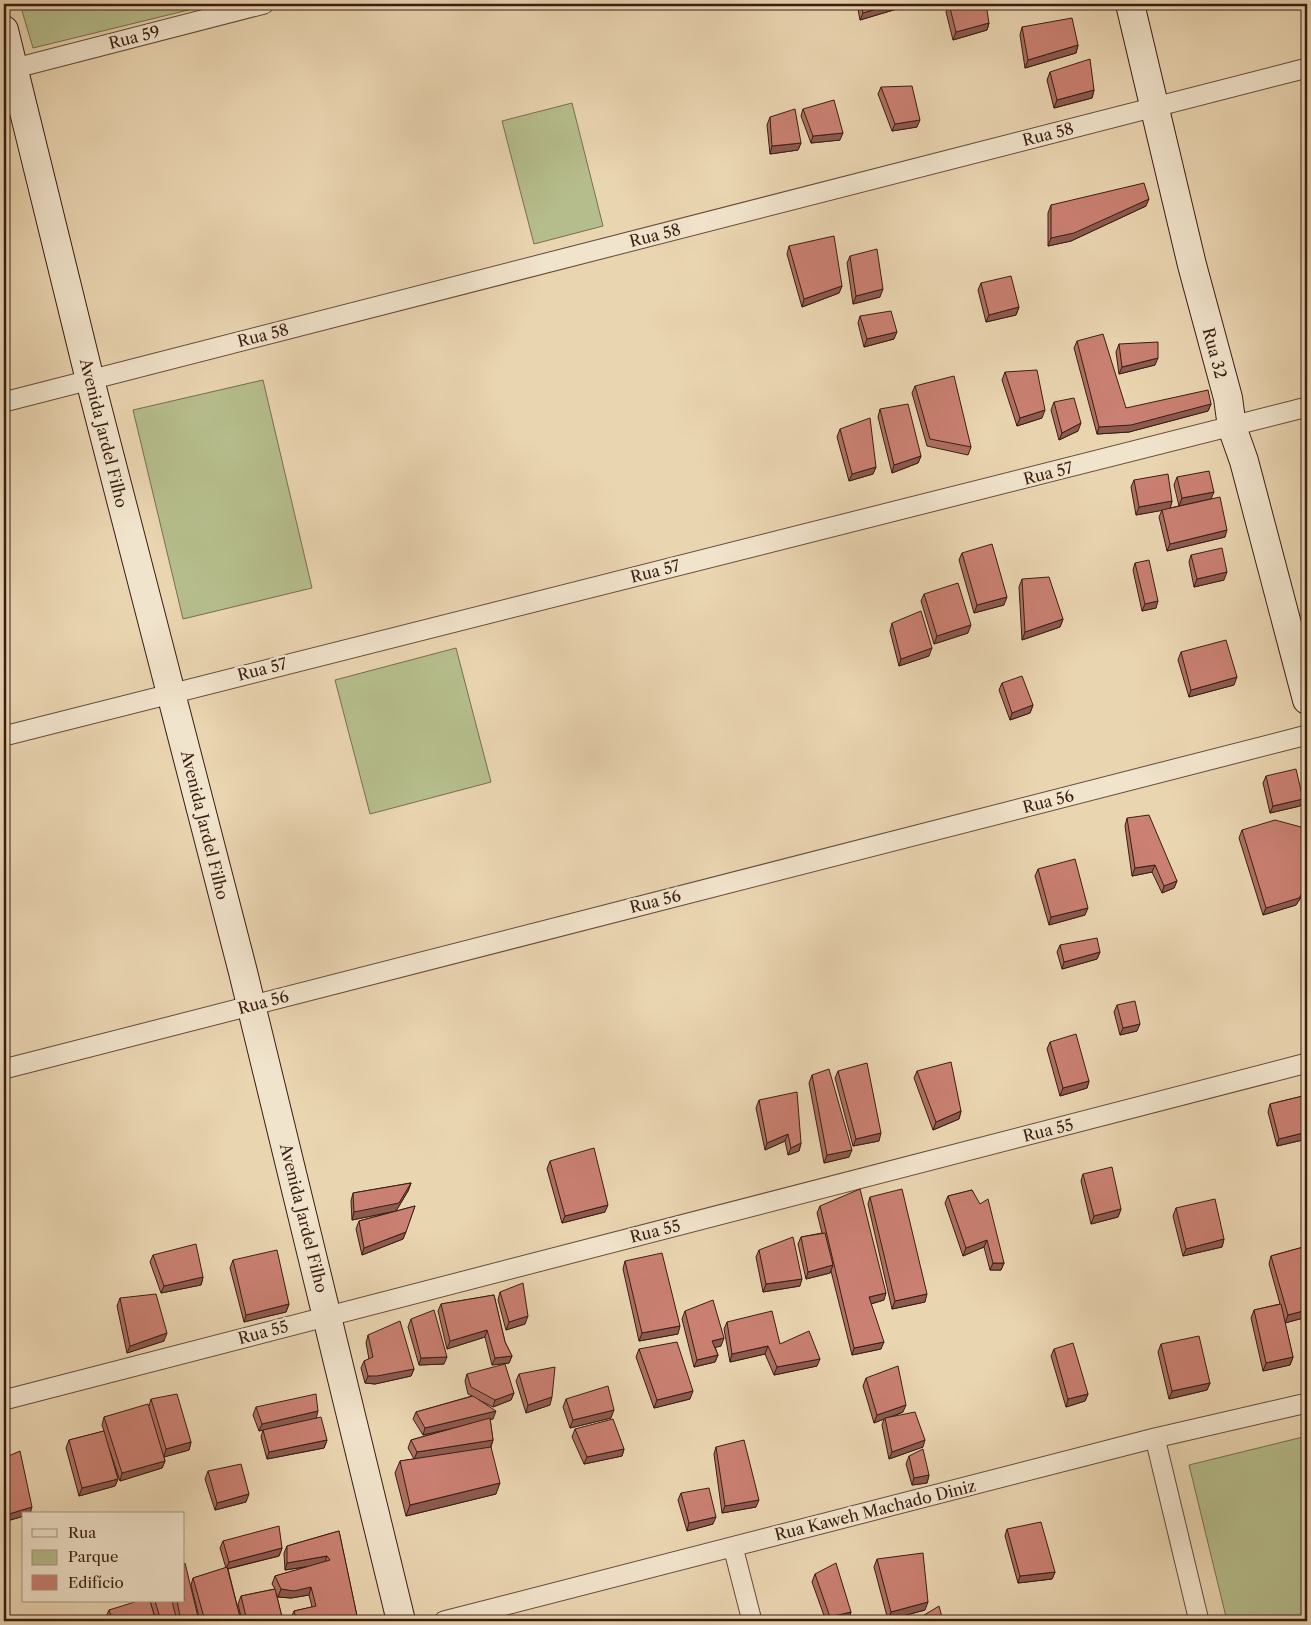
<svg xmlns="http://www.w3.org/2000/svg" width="1311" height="1625" font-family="'Libre Caslon Text',serif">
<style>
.green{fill:#b6bd8c;stroke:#786e4f}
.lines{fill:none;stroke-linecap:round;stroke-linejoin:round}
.minor-casing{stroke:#654c3a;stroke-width:21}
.secondary-casing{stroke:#391e12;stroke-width:30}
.minor{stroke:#f1e4cc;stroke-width:19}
.secondary{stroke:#f1e4cc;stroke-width:28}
.wall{fill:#ae6e62;stroke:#391e12}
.shaded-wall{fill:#8d5a50;stroke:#391e12}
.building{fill:#ca8072;stroke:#391e12}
.labels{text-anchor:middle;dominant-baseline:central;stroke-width:5;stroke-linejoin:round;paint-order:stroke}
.street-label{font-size:16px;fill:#391e12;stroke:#f1e4cc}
</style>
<rect width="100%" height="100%" fill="#ead5b1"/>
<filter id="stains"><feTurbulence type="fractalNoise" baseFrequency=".004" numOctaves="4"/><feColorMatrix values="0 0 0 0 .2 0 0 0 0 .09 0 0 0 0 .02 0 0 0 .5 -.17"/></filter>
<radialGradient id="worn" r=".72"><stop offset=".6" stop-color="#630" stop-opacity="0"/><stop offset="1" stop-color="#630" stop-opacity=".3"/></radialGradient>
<path class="green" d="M20,4h193l-180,44z
M572,103l31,123 -69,18 -32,-123z
M263,380l49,208 -129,31 -50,-209z
M456,648l35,134 -121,32 -35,-134z
M1307,1436v185h-80l-38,-156z"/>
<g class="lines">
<defs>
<path id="minor" d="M4,71l260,-67
M4,402l1303,-334
M4,736l1303,-329
M4,1069l1303,-334
M4,1400l1303,-337
M1155,1438l44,183
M733,1547l19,74
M444,1621l711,-183 152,-35"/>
<path id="secondary" d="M1130,4l62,261 36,133 4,29 12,34 63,239
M4,30l86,350 153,592 158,649"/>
</defs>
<use href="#minor" class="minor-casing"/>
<use href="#secondary" class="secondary-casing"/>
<use href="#minor" class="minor"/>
<use href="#secondary" class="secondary"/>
</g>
<path class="wall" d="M599,4h34l-33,5z
M857,4h45l-2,4 -40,12z
M949,4l40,19 -2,7 -34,10 -7,-28z
M1022,27l56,18 -2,8 -51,15 -5,-33z
M1050,72l44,18 -2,8 -38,10 -7,-28z
M881,87l36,40 -25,4 -14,-37z
M803,109l37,31 -29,3 -10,-27z
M770,117l31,26 -3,7 -28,4 -3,-29z
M1051,205l95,1 -75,35 -23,5v-33z
M789,246l53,40 -3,7 -37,14 -15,-53z
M850,256l30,41 -27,7 -6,-41z
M981,283l38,24 -3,8 -30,7 -8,-32z
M860,316l34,23 -30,8 -6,-24z
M1077,341l49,67 85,-4 -3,7 -79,21 -32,2 -23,-86z
M1119,344l36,21 -36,9 -3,-22z
M1005,372l37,46 -25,8 -15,-46z
M915,386l56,61 -3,8 -41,-9 -15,-53z
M1054,402l24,29 -19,9 -8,-30z
M880,409l41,47 -3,7 -26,10 -14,-56z
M840,429l36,38 -3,7 -24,7 -12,-44z
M1177,477l34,22 14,38 -58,14 -8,-34 3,-7 -26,5 -5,-28 3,-7 38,21 -2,7 9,-2 -5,-21z
M962,553l42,52 -30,8 -15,-53z
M1191,555l33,25 -30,7 -5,-25z
M1135,563l21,45 -14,3 -9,-41z
M1022,579l41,40 -3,8 -38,13 -3,-53z
M924,594l44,39 -34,11 -13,-43z
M892,623l37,33 -30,10 -9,-35z
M1181,652l53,33 -45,12 -11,-37z
M1002,683l31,22 -3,8 -20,7 -11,-30z
M1266,776l34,30 -30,7 -7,-30z
M1127,818l50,63 -3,7 -12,5 -10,-21 -20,4 -7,-50z
M1242,830l65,28v30l-11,17 -33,10 -24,-77z
M1038,869l47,46 -36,10 -14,-49z
M1060,945l40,7 -3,7 -35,10 -5,-17z
M1117,1005l20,26 -17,4 -6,-23z
M1050,1042l39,39 -2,7 -27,8 -13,-47z
M838,1071l41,70 -26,5 -18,-68z
M917,1071l44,40 -2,8 -26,11 -19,-52z
M812,1075l37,82 -25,6 -15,-80z
M1307,1095v44l-30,7 -9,-34 2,-8z
M759,1100l42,43 -2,8 -11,4 -3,-14 -20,9 -9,-42z
M550,1161l55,51 -43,11 -15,-54z
M1083,1174l38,35 -3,8 -27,7 -10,-43z
M411,1183l-3,8 -12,20 -44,9 -1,-19 2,-8z
M972,1190l32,73 -3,7h-11l-6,-23 -21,9 -18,-53 3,-7z
M870,1197l55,105 -33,7 -24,-105z
M415,1206l-12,33 -41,16 -6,-26 3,-8z
M820,1206l64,94 -13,4 10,45 -29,6 -21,-84 -1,2 -24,6 -8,-35 3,-7 21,-4 -5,-20z
M1176,1208l48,31 -2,8 -39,9 -10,-40z
M1307,1246v71l-22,6 8,34 -3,8 -27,6 -12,-53 3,-8 26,-6 -11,-40 2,-8z
M759,1250l41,36 -37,6 -7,-35z
M153,1255l50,22 -2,8 -40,8 -11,-31z
M233,1260l56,44 -3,8 -42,10 -14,-54z
M625,1261l53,73 -39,7 -16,-72z
M500,1292l25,32 -19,6 -8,-30z
M494,1295l11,47 7,14 -3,7 -17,2 -7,-28 -38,12 -9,-38 3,-7z
M120,1298l44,43 -37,12 -10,-47z
M685,1311l36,35 -6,1 3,8 -3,7 -21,5 -12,-48z
M411,1319l33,45 -25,1 -11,-38z
M727,1322l53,22 37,22 -43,9 -9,-21 -35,8 -6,-33z
M368,1335l46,34 -3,7 -36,8 -10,-1 -4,-15 3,-7 5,-2 -3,-16z
M1161,1344l49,39 -3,7 -38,9 -11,-47z
M639,1349l51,50 -36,9 -18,-51z
M1054,1349l34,45 -3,7 -19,6 -15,-51z
M467,1374l47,19 -3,7 -18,7 -14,-7 14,19h-3l3,21 -2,7 5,47 -90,22 -11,-43 5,-12 14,-2 -6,-11 3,-8 53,-15 -41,10 -10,-16 3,-7 56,-16 -4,-2 -3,-13z
M519,1374l31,31 -24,8 -10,-32z
M866,1378l37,34 -12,5 32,30 -34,12 -7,-34 2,-6 -10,4 -11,-37z
M151,1399l40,43 -2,8 -25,7 1,4 -3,7 -42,13 -10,-30 8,28 -3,7 -36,10 -13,-48 3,-8 35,-9 -2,-6 2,-8 45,-11z
M566,1399l45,19 -41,10 -7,-21z
M256,1407l71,33 -3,8 -57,11 -6,-22 2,-7 -4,1 -6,-16z
M575,1429l49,20 -2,7 -38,8 -12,-27z
M716,1447l40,60 -34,6 -8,-59z
M909,1456l20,19 -2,8 -15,2 -6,-21z
M4,1458l20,56v2l-17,5 -3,-10z
M208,1471l38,31 -31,8 -10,-31z
M681,1493l32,31 -26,7 -9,-31z
M1007,1529l48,43 -3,7 -34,4 -13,-47z
M339,1531l18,85 -2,5h-63l-1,-3 3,-7 18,-4 -3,-12 -18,3 -13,-1 -2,-4 7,28h-41l-4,-17 3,-8 34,-7 -3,-5 3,-8 37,-10 -27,4 -1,-17 3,-7z
M223,1541l59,7 -3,8 -51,13 13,52h-41l-9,-36 2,-7 33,-10 -6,-20z
M877,1559l48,51 -37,10 -14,-53z
M815,1574l36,38 -3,8 -8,1h-14l-14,-39z
M150,1601h34l15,20h-43z
M109,1610l47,11h-48l-2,-4z"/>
<path class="shaded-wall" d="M602,4h31l-33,5z
M892,4h10l-2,4 -40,12 3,-7z
M989,23l-2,7 -34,10 3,-8z
M1078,45l-2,8 -51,15 3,-8z
M1094,90l-2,8 -38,10 3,-8z
M920,120l-3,7 -25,4 3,-7z
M843,133l-3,7 -29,3 2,-7z
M801,143l-3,7 -28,4 2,-8z
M1149,199l-3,7 -75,35 -23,5 3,-8z
M842,286l-3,7 -37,14 2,-8z
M883,289l-3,8 -27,7 3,-8z
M1019,307l-3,8 -30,7 3,-7z
M897,332l-3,7 -30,8 3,-8z
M1158,358l-3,7 -36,9 3,-7z
M1211,404l-3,7 -79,21 -32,2 2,-7z
M1045,410l-3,8 -25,8 3,-8z
M1081,423l-3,8 -19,9 3,-7z
M921,456l-3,7 -26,10 2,-8z
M876,467l-3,7 -24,7 3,-7z
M1214,492l-3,7 -32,7 3,-8z
M1172,501l-2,8 -34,6 3,-8z
M1227,530l-2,7 -58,14 3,-7z
M1227,572l-3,8 -30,7 3,-8z
M1007,597l-3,8 -30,8 3,-8z
M1158,601l-2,7 -14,3 3,-7z
M1063,619l-3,8 -38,13 3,-8z
M971,625l-3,8 -34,11 3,-8z
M932,648l-3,8 -30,10 2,-7z
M1237,677l-3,8 -45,12 2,-7z
M1033,705l-3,8 -20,7 2,-7z
M1303,799l-3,7 -30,7 3,-7z
M1155,865l-3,7 -20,4 3,-8z
M1177,881l-3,7 -12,5 2,-7z
M1307,885v3l-11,17 -33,10 3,-7z
M1088,908l-3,7 -36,10 2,-8z
M1100,952l-3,7 -35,10 2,-7z
M1140,1024l-3,7 -17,4 3,-7z
M1089,1081l-2,7 -27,8 3,-8z
M961,1111l-2,8 -26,11 3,-8z
M1307,1132v7l-30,7 2,-7z
M881,1133l-2,8 -26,5 3,-7z
M788,1134l-3,7 -20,9 2,-7z
M801,1143l-2,8 -11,4 3,-7z
M852,1150l-3,7 -25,6 3,-8z
M411,1183l-3,8 -12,20 -44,9 2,-8z
M608,1205l-3,7 -43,11 3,-7z
M1121,1209l-3,8 -27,7 3,-8z
M406,1232l-3,7 -41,16 2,-7z
M1224,1239l-2,8 -39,9 3,-7z
M987,1240l-3,7 -21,9 3,-8z
M993,1263h11l-3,7h-11z
M833,1265l-3,8 -24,6 2,-7z
M203,1277l-2,8 -40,8 3,-7z
M802,1279l-2,7 -37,6 3,-8z
M886,1293l-2,7 -17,5 2,-8z
M927,1294l-2,8 -33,7 3,-8z
M289,1304l-3,8 -42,10 2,-7z
M1307,1310v7l-22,6 3,-8z
M528,1316l-3,8 -19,6 3,-8z
M680,1326l-2,8 -39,7 3,-8z
M487,1330l-2,7 -38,12 3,-8z
M167,1333l-3,8 -37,12 3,-7z
M724,1338l-3,8 -11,3 2,-8z
M884,1342l-3,7 -29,6 2,-7z
M768,1346l-3,8 -35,8 2,-8z
M718,1355l-3,7 -21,5 3,-7z
M512,1356l-3,7 -17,2 3,-7z
M447,1357l-3,7 -25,1 2,-7z
M1293,1357l-3,8 -27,6 3,-8z
M820,1359l-3,7 -43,9 3,-8z
M414,1369l-3,7 -36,8 -10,-1 3,-7z
M1210,1383l-3,7 -38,9 3,-8z
M693,1391l-3,8 -36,9 3,-8z
M514,1393l-3,7 -18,7 2,-7z
M1088,1394l-3,7 -19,6 2,-8z
M552,1397l-2,8 -24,8 2,-8z
M906,1405l-3,7 -18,7v-1l-1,1 -10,4 3,-8z
M614,1410l-3,8 -41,10 3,-8z
M318,1411l-2,8 -57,12 3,-7z
M496,1411l-3,8 -70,16 2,-7z
M327,1440l-3,8 -57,11 2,-7z
M493,1440l-3,8 -76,12 3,-8z
M925,1440l-2,7 -34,12 3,-7z
M191,1442l-2,8 -25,7 2,-8z
M624,1449l-2,7 -38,8 3,-7z
M165,1461l-3,7 -42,13 2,-8z
M929,1475l-2,8 -15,2 2,-7z
M118,1479l-3,7 -36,10 3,-8z
M500,1483l-4,11 -90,22 4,-11z
M249,1494l-3,8 -31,8 2,-7z
M759,1500l-3,7 -34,6 3,-7z
M32,1507l-2,7h-6v2l-17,5 2,-7z
M716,1517l-3,7 -26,7 2,-8z
M282,1548l-3,8 -53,13 3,-7z
M327,1556l-3,8 -39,6 2,-7z
M1055,1572l-3,7 -34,4 2,-7z
M311,1587l-2,8 -18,3 -13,-1 3,-8z
M928,1602l-3,8 -37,10 3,-8z
M851,1612l-3,8 -8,1h-12l2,-4z
M357,1616l-2,5h-15z"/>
<path class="building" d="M861,4h31l-29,9z
M949,4h37l3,19 -33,9z
M1072,18l6,27 -50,15 -6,-33z
M1090,59l4,31 -37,10 -7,-28z
M912,86l8,34 -25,4 -14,-37z
M834,100l9,33 -30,3 -10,-27z
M795,109l6,34 -29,3 -2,-29z
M1144,183l5,16 -75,34 -23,5v-33z
M834,236l8,50 -38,13 -15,-53z
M877,249l6,40 -27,7 -6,-40z
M1011,276l8,31 -30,8 -8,-32z
M891,311l6,21 -30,7 -7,-23z
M1103,334l23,74 82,-18 3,14 -80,21 -32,2 -22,-86z
M1158,342v16l-36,9 -3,-23z
M1037,370l8,40 -25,8 -15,-46z
M954,376l17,71 -41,-8 -15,-53z
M1074,398l7,25 -19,10 -8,-31z
M908,404l13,52 -27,9 -14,-56z
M870,418l6,49 -24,7 -12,-45z
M1209,471l5,21 -32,6 -5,-21z
M1168,474l4,27 -33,6 -5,-27z
M1220,497l7,33 -57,14 -8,-34z
M992,544l15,53 -30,8 -15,-52z
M1222,548l5,24 -30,7 -6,-24z
M1149,560l9,41 -13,3 -10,-41z
M1049,577l14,42 -38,13 -3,-53z
M958,583l13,42 -34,11 -13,-42z
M921,611l11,37 -31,11 -9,-36z
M1226,640l11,37 -46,13 -10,-38z
M1022,676l11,29 -21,8 -10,-30z
M1296,769l7,30 -30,7 -7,-30z
M1149,815l28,66 -13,5 -9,-21 -20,3 -8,-50z
M1275,820l26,7 6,31v27l-8,13 -33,10 -24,-78z
M1075,859l13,49 -37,9 -13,-48z
M1097,938l3,14 -36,10 -4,-17z
M1135,1001l5,23 -17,4 -6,-23z
M1076,1034l13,47 -26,7 -13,-46z
M951,1062l10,49 -25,11 -19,-51z
M867,1063l14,70 -25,6 -18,-68z
M829,1069l23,81 -25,5 -15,-80z
M797,1092l4,51 -10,5 -3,-14 -21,9 -8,-43z
M1307,1095v37l-28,7 -9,-35z
M594,1148l14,57 -43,11 -15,-55z
M1112,1167l9,42 -27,7 -11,-42z
M411,1183l-12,20 -45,9 -1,-19z
M860,1189l26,104 -17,4 15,45 -30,6 -34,-142z
M902,1189l25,105 -32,7 -25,-104z
M972,1190l8,14 8,-5 16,64h-11l-6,-23 -21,8 -18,-52z
M1215,1199l9,40 -38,10 -10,-41z
M415,1206l-9,26 -42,16 -5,-27z
M825,1233l8,32 -25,7 -7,-35z
M793,1237l9,42 -36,5 -7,-34z
M196,1244l7,33 -39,9 -11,-31z
M1307,1246v64l-19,5 -17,-59z
M277,1250l12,54 -43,11 -13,-55z
M662,1253l18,73 -38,7 -17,-72z
M523,1283l5,33 -19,6 -9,-30z
M156,1294l11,39 -37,13 -10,-48z
M494,1295l11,47 7,14 -17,2 -8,-28 -37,11 -9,-37z
M713,1300l11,38 -12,3 6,14 -21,5 -12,-49z
M1281,1304l12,53 -27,6 -12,-53z
M434,1310l13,47 -26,1 -10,-39z
M772,1311l8,33 29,-13 11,28 -43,8 -9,-21 -36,8 -5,-32z
M400,1321l14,48 -37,7h-9l-4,-15 9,-4 -5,-22z
M1199,1336l11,47 -38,8 -11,-47z
M677,1342l16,49 -36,9 -18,-51z
M1073,1343l15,51 -20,5 -14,-50z
M505,1364l9,29 -19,7 -24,-13 -4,-13z
M898,1366l8,39 -29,10 -11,-37z
M555,1367l-3,30 -24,8 -9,-31z
M608,1386l6,24 -41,10 -7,-21z
M177,1394l14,48 -25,7 -15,-50z
M316,1394l2,17 -56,13 -6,-17z
M473,1396l23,15 -71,17 -9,-16z
M148,1404l17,57 -43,12 -18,-56z
M915,1412l10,28 -33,12 -7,-34z
M321,1417l6,23 -58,12 -6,-22z
M490,1418l3,22 -76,12 -6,-12z
M613,1419l11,30 -37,8 -12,-28z
M104,1431l14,48 -36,9 -13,-48z
M744,1440l15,60 -34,6 -9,-59z
M491,1447l9,36 -90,22 -10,-44z
M923,1449l6,26 -15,3 -5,-22z
M20,1451l12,56 -23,7 -5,-21v-35z
M241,1464l8,30 -32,9 -9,-32z
M709,1488l7,29 -27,6 -8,-30z
M1041,1522l14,50 -35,4 -13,-47z
M279,1526l3,22 -53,14 -6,-21z
M339,1531l18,85 -17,5h-43l-3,-10 22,-5 -5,-19 -17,4 -13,-2 -6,-13 55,-16 -3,-4 -40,7v-17z
M923,1553l5,49 -37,10 -14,-53z
M185,1563l14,58h-18l-4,-20h7v-37z
M836,1563l15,49 -21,5 -15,-43z
M227,1567l14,54h-36l-12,-43z
M275,1589l8,32h-36l-6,-25z
M138,1601h12l6,20h-43l-4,-11z
M155,1601h17l5,20h-16z
M939,1606l4,15h-22v-4z"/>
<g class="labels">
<g class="street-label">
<text transform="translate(134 37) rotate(-14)">Rua 59</text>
<text transform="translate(1048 134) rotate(-14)">Rua 58</text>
<text transform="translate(655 235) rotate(-14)">Rua 58</text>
<text transform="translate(263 335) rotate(-14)">Rua 58</text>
<text transform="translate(1215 353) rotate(75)">Rua 32</text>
<text transform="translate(104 433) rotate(76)">Avenida Jardel Filho</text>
<text transform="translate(1048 473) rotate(-14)">Rua 57</text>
<text transform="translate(655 571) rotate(-14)">Rua 57</text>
<text transform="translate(262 669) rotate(-14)">Rua 57</text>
<text transform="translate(1048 801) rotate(-14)">Rua 56</text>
<text transform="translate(205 825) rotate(76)">Avenida Jardel Filho</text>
<text transform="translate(655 901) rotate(-14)">Rua 56</text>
<text transform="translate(263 1002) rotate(-15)">Rua 56</text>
<text transform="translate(1048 1130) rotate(-14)">Rua 55</text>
<text transform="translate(304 1218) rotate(76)">Avenida Jardel Filho</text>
<text transform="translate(655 1231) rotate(-14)">Rua 55</text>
<text transform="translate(263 1332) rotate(-15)">Rua 55</text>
<text transform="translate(875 1510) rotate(-14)">Rua Kaweh Machado Diniz</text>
</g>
</g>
<rect width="1311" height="1625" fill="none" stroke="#ead5b1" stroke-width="20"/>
<rect x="5" y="5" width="1301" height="1615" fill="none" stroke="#391e12" stroke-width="2.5"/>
<rect x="10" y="10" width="1291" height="1605" fill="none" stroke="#391e12"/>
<rect x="22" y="1512" width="162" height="90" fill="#f1e4cc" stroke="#a79582"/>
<rect x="32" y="1529" width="25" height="8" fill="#f1e4cc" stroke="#a79582"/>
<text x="68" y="1538" font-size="15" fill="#391e12">Rua</text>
<rect x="32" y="1550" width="25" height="15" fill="#b6bd8c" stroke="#a79582"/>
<text x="68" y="1562" font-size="15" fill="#391e12">Parque</text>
<rect x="32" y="1575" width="25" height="15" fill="#ca8072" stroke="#a79582"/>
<text x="68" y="1588" font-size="15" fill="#391e12">Edifício</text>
<rect width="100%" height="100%" filter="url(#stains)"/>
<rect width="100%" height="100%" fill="url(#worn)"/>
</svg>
